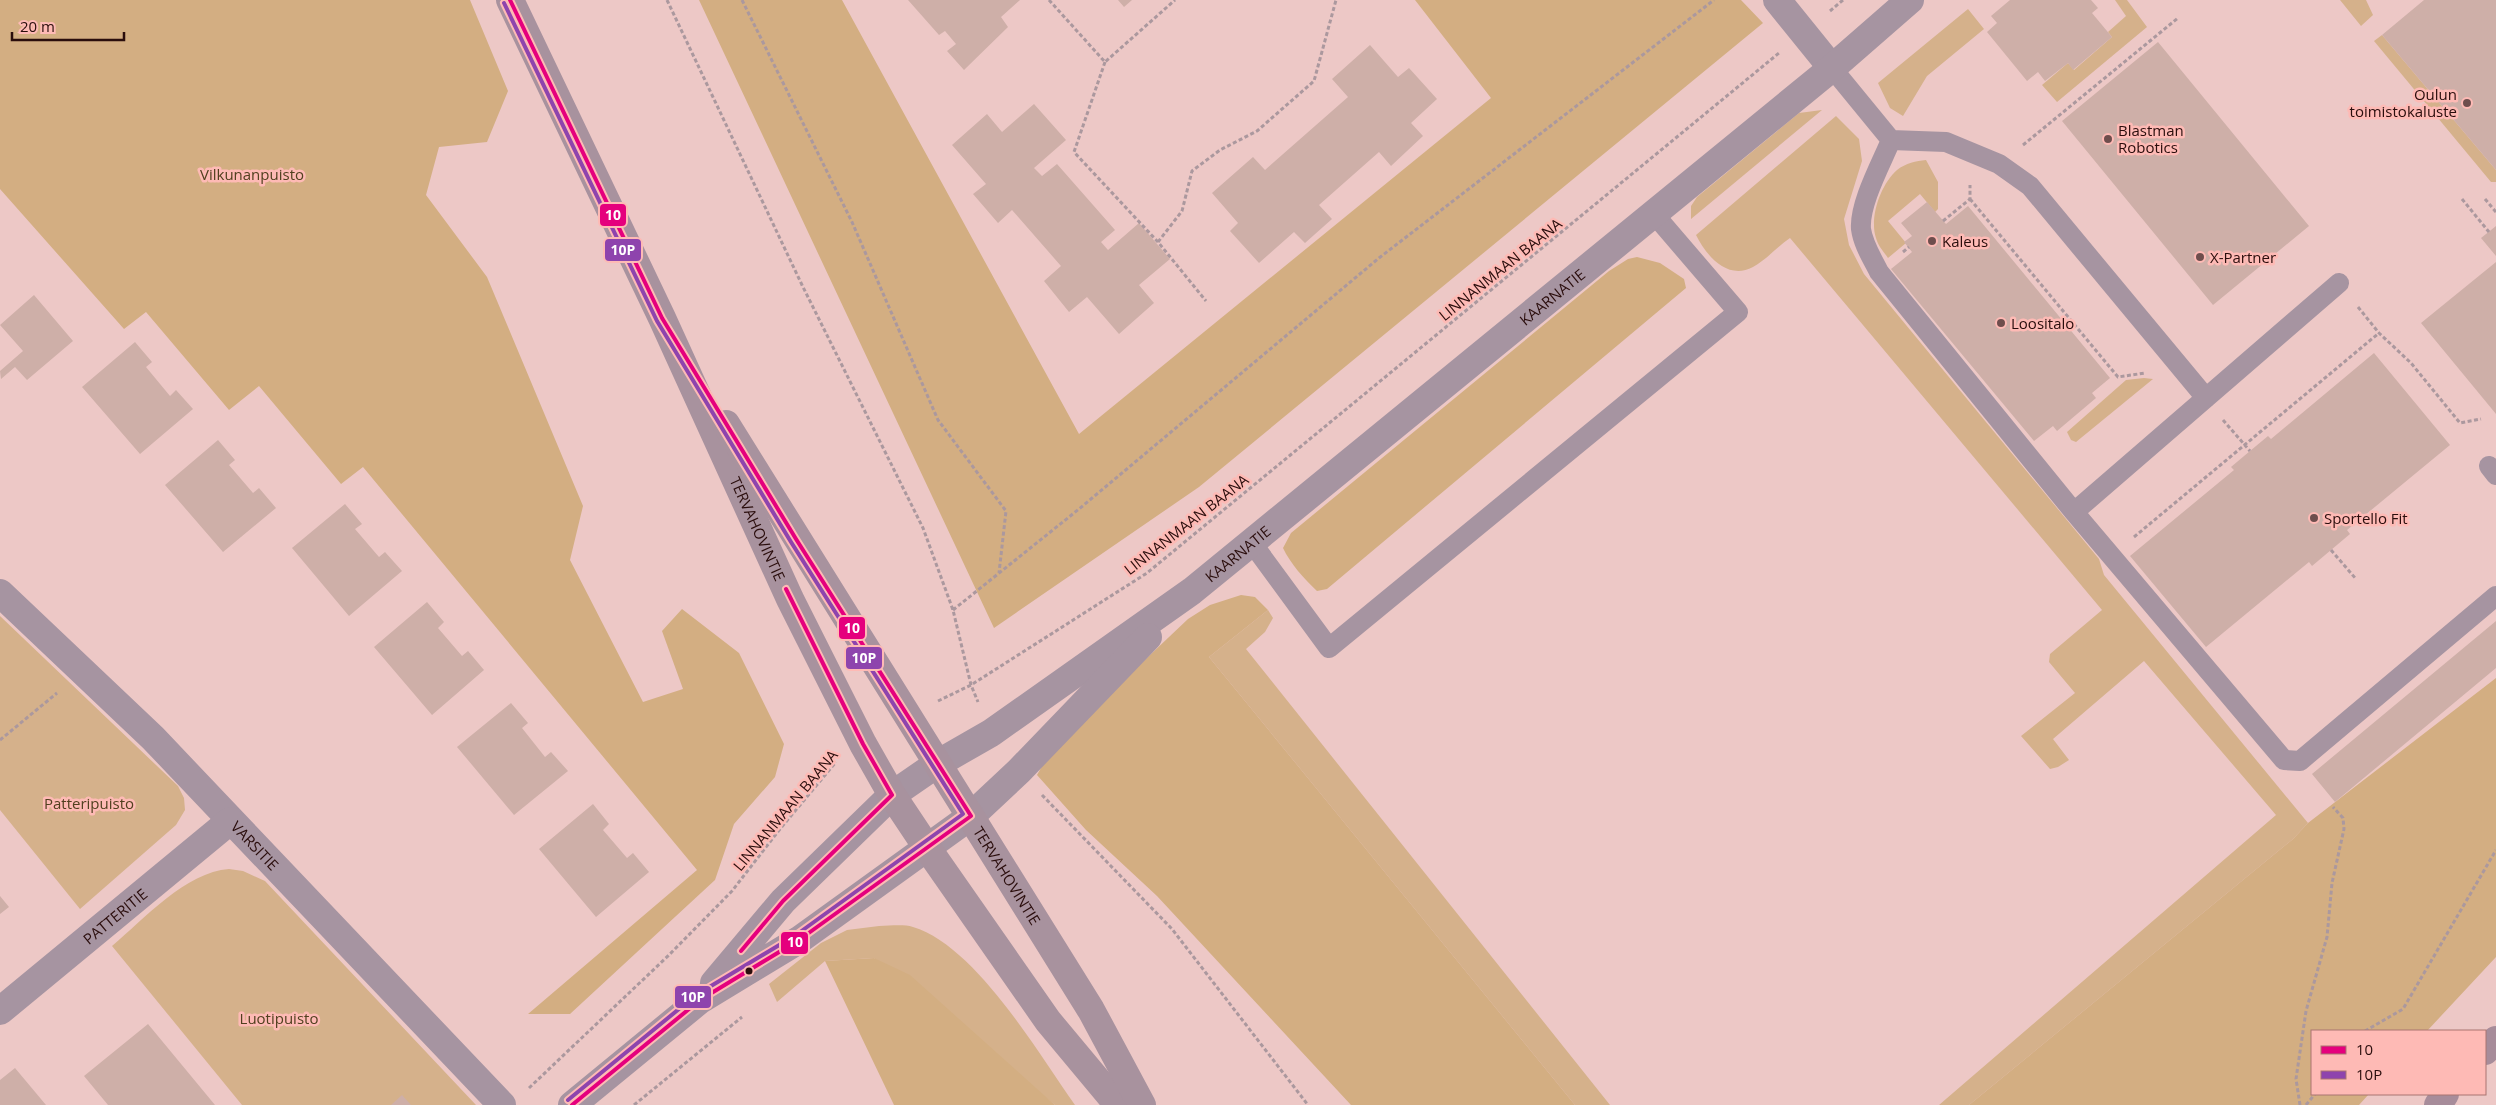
<svg xmlns="http://www.w3.org/2000/svg" width="2496" height="1105" font-family="'Open Sans',sans-serif">
<style>
.green{fill:#d5b18b}
.forest{fill:#d3ae82}
.building{fill:#ceafa8}
.lines{fill:none;stroke-linecap:round;stroke-linejoin:round}
.path{stroke:#ab989e;stroke-width:3;stroke-dasharray:4 2.5;stroke-linecap:butt}
.service{stroke:#a694a1;stroke-width:20}
.minor{stroke:#a694a1;stroke-width:28}
.tertiary{stroke:#a694a1;stroke-width:28}
.secondary{stroke:#a8929e;stroke-width:28}
.motorway{stroke:#a78c9a;stroke-width:28}
.bus-1-casing{stroke:#febab5;stroke-width:8}
.bus-2-casing{stroke:#febab5;stroke-width:8}
.bus-1{stroke:#e5007d;stroke-width:4}
.bus-2{stroke:#8e44ad;stroke-width:4}
.poi-dot{fill:#6e4e4d;stroke:#febab5;stroke-width:2}
.bus-dot{fill:#2a0d0c;stroke:#febab5;stroke-width:2}
.labels{text-anchor:middle;dominant-baseline:central;stroke-width:5;stroke-linejoin:round;paint-order:stroke}
.poi-label{font-size:15px;fill:#2a0d0c;stroke:#febab5;text-anchor:start}
.park-label{font-size:15px;fill:#51401f;stroke:#febab5}
.street-label{font-size:15px;fill:#2a0d0c;stroke:#febab5}
.line-badge{stroke:#febab5;stroke-width:2}
.badge-label{font-size:14px;text-anchor:middle;font-weight:bold;fill:#fff}
</style>
<rect width="100%" height="100%" fill="#edc8c6"/>
<path class="green" d="M2115,0h12l20,27 -90,75 -15,-17 26,-22 6,7 38,-33 -4,-5 18,-16z
M2340,0h26l7,15 -12,11z
M1968,9l16,20 -57,47 -24,40 -13,-8 -12,-25z
M2382,35l114,135v12h-5l-117,-141z
M1822,110l-131,109v-13l6,-9 102,-84z
M1836,116l23,23 3,22 -18,58 5,26 15,29 235,285 5,16 204,248 -15,16 -324,266h-30l337,-290 -132,-154 -91,78 16,21 -11,7 -8,2 -29,-33 54,-43 -26,-31 1,-8 52,-44 -312,-372c-13,9 -24,22 -37,29 -26,14 -47,-12 -57,-32z
M1926,160l12,22v27l-3,3 -15,-18 -32,27 18,22 -18,15c-4,-6 -10,-12 -12,-20 -7,-21 5,-54 21,-68 9,-7 19,-9 29,-10z
M2144,378l9,1 -77,63 -5,-2 -4,-8 59,-52z
M1268,610l5,8 -8,14 -19,17 364,456h-35l-366,-448z
M0,616l178,170 6,12 1,12 -9,15 -96,84 -80,-99z
M229,869l14,2 22,10 211,224h-234l-130,-159c32,-27 74,-74 117,-77z
M879,926c11,0 24,-2 34,1 63,19 125,126 162,178h-20l-181,-147 -49,3 -48,41 -8,-18 52,-41 26,-13z"/>
<path class="forest" d="M0,0h470l38,91 -21,51 -48,5 -13,48 61,82 96,229 -13,54 73,142 40,-13 -21,-58 20,-22 57,44 45,91 -9,33 -41,47 -19,56 -145,134h-42l169,-144 -334,-403 -22,17 -82,-98 -30,24 -83,-98 -22,17 -124,-140z
M699,0h143l237,434 412,-336 -76,-98h326l22,23 -564,464 -205,141z
M1637,257l23,6 24,16 2,9 -359,301 -10,2c-13,-12 -27,-28 -34,-43l8,-15 318,-262 19,-12z
M1241,595l14,2 13,13 -59,47 366,448h-224l-194,-209 -71,-66 -49,-55 16,-28 135,-128 22,-14z
M2496,678v279l-69,74h-115v63h57l-10,11h-390l324,-266 15,-16z
M874,958l36,17 145,130h-161l-69,-144z"/>
<path class="building" d="M908,0h112l-19,17 7,10 -44,43 -17,-19 9,-7 -11,-13 -6,4z
M1118,0h14l-8,7z
M2010,0h81l7,8 -6,5 20,24 -39,33 -5,-7 -23,18 -7,-9 -11,9 -40,-49 10,-9 -6,-7z
M2424,0h72v170l-114,-135z
M2158,42l151,184 -96,79 -151,-184z
M1370,45l28,32 11,-9 28,31 -26,24 12,13 -32,30 -12,-14 -60,53 13,14 -27,24 -11,-11 -35,31 -29,-32 8,-8 -26,-30 41,-36 12,13 83,-73 -16,-18z
M1034,104l32,36 -32,28 8,8 15,-12 58,66 -14,12 7,8 31,-27 31,36 -31,26 15,18 -35,31 -32,-37 -18,15 -25,-31 17,-15 -49,-56 -14,13 -25,-29 13,-10 -34,-39 35,-31 15,18z
M1927,202l19,22 22,-18 142,172 -18,15 4,5 -39,33 -4,-5 -19,15 -143,-172 21,-17 -8,-10 8,-6 -11,-13z
M2496,226v30l-15,-18z
M2496,262v152l-75,-91z
M34,295l39,46 -46,39 -12,-13 -14,12 -1,-8 23,-20 -23,-26z
M135,342l17,20 -6,5 24,29 6,-6 17,19 -53,45 -58,-67z
M2374,353l76,92 -103,85 3,4 -38,32 -3,-4 -103,85 -76,-91 104,-86 -3,-3 19,-16 18,-15 3,3z
M218,440l17,20 -6,5 24,28 6,-5 17,20 -53,44 -58,-67z
M345,504l17,20 -7,5 24,28 6,-5 17,19 -53,45 -57,-68z
M427,602l17,20 -6,6 24,28 6,-5 16,19 -52,45 -58,-68z
M2496,621v47l-161,134 -23,-28z
M511,703l17,20 -6,5 23,29 6,-5 17,19 -54,44 -57,-68z
M593,804l16,20 -6,6 24,28 6,-5 16,19 -53,45 -57,-68z
M0,896l9,11 -9,7z
M148,1024l67,81h-107l-24,-29z
M15,1068l31,37h-46v-25z
M402,1095l9,10h-20z"/>
<g class="lines">
<path class="path" d="M667,0l135,285 121,243 30,82 18,75 7,17
M742,0l110,222 86,198 68,91 -7,62
M1049,0l56,62 70,-62
M1830,11l13,-11
M1105,62l-31,90 84,90 48,59
M2023,145l155,-127
M1970,199l148,178 27,-4
M2462,199l27,33
M2485,199l11,13
M1943,221l27,-22v-14
M1158,242l24,-31 10,-40 28,-21 37,-19 57,-50 22,-81
M1903,252l6,-5
M2358,307l21,26 32,30 49,60 21,-4
M2223,420l27,31
M2134,537l245,-204
M2331,550l25,29
M953,610l126,-101 300,-251 335,-258
M938,701l33,-16 176,-112 632,-520
M0,740l57,-47
M1042,795l130,134 136,176
M2365,1031l38,-22 93,-159
M529,1088l140,-133 63,-64 48,-62 56,-67
M634,1105l108,-88
M2300,1105l-4,-26 10,-68 21,-74 5,-54 12,-54 -1,-11 -10,-11
M2306,1105l9,-11"/>
<path class="service" d="M1832,68l59,72c-10,24 -32,64 -30,89 2,15 11,29 18,43l195,240 210,248 16,1 196,-165
M1891,140l55,2 53,22 31,22 176,212
M2489,466l7,9
M2074,512l265,-229
M1252,543l77,105 409,-336 -84,-98"/>
<g class="minor">
<path d="M1777,0l55,68"/>
<path id="s1" d="M0,593l153,145 349,367"/>
<path id="s2" d="M892,795l45,-31 54,-31 201,-142 640,-523 78,-68"/>
<path d="M971,816l48,-45 129,-134"/>
<path id="s3" d="M0,1011l230,-190"/>
</g>
<path class="tertiary" d="M714,983l69,-82 109,-106
M572,1105l128,-105 99,-60 172,-124"/>
<g class="secondary">
<path id="s4" d="M510,0l152,318 128,281 73,145 29,51 36,54 120,172 70,84"/>
<path id="s5" d="M726,424l365,586 51,95"/>
</g>
<path class="motorway" d="M2485,1051l11,-11
M2438,1105l7,-11"/>
<defs>
<path id="bus-1" d="M510,0l152,318 134,221 175,277 -172,124 -99,60 -128,105
M786,589l77,155 29,51
M741,951l42,-50 109,-106"/>
<path id="bus-2" d="M504,3l153,318 134,221 172,272 -167,121 -100,60 -128,105"/>
</defs>
<use href="#bus-1" class="bus-1-casing"/>
<use href="#bus-2" class="bus-2-casing"/>
<use href="#bus-1" class="bus-1"/>
<use href="#bus-2" class="bus-2"/>
</g>
<g class="poi-dot">
<circle cx="2467" cy="103" r="5"/>
<circle cx="2108" cy="139" r="5"/>
<circle cx="1932" cy="241" r="5"/>
<circle cx="2200" cy="257" r="5"/>
<circle cx="2001" cy="323" r="5"/>
<circle cx="2314" cy="518" r="5"/>
</g>
<circle class="bus-dot" cx="749" cy="971" r="4.5"/>
<g class="labels">
<g class="poi-label">
<text x="2457" y="94" text-anchor="end">Oulun<tspan x="2457" dy="17">toimistokaluste</tspan></text>
<text x="2118" y="130">Blastman<tspan x="2118" dy="17">Robotics</tspan></text>
<text x="1942" y="241">Kaleus</text>
<text x="2210" y="257">X-Partner</text>
<text x="2011" y="323">Loositalo</text>
<text x="2324" y="518">Sportello Fit</text>
</g>
<g class="park-label">
<text x="252" y="174">Vilkunanpuisto</text>
<text x="89" y="803">Patteripuisto</text>
<text x="279" y="1018">Luotipuisto</text>
</g>
<g class="street-label">
<text transform="translate(1500 269) rotate(-39)">LINNANMAAN BAANA</text>
<text stroke="none"><textPath href="#s2" startOffset="828">KAARNATIE</textPath></text>
<text transform="translate(1186 524) rotate(-38)">LINNANMAAN BAANA</text>
<text stroke="none"><textPath href="#s4" startOffset="584">TERVAHOVINTIE</textPath></text>
<text stroke="none"><textPath href="#s2" startOffset="422">KAARNATIE</textPath></text>
<text transform="translate(785 810) rotate(-50)">LINNANMAAN BAANA</text>
<text stroke="none"><textPath href="#s1" startOffset="359">VARSITIE</textPath></text>
<text stroke="none"><textPath href="#s5" startOffset="532">TERVAHOVINTIE</textPath></text>
<text stroke="none"><textPath href="#s3" startOffset="149">PATTERITIE</textPath></text>
</g>
</g>
<g class="line-badge">
<rect x="599" y="203" width="28" height="24" rx="5" fill="#e5007d"/>
<rect x="604" y="238" width="38" height="24" rx="5" fill="#8e44ad"/>
<rect x="838" y="616" width="28" height="24" rx="5" fill="#e5007d"/>
<rect x="845" y="646" width="38" height="24" rx="5" fill="#8e44ad"/>
<rect x="780" y="931" width="29" height="24" rx="5" fill="#e5007d"/>
<rect x="674" y="985" width="38" height="24" rx="5" fill="#8e44ad"/>
</g>
<g class="badge-label">
<text x="613" y="220">10</text>
<text x="623" y="255">10P</text>
<text x="852" y="633">10</text>
<text x="864" y="663">10P</text>
<text x="795" y="947">10</text>
<text x="693" y="1002">10P</text>
</g>
<rect x="2311" y="1030" width="175" height="65" fill="#febab5" stroke="#a97571"/>
<rect x="2321" y="1046" width="25" height="8" fill="#e5007d" stroke="#a97571"/>
<text x="2356" y="1055" font-size="15" fill="#2a0d0c">10</text>
<rect x="2321" y="1071" width="25" height="8" fill="#8e44ad" stroke="#a97571"/>
<text x="2356" y="1080" font-size="15" fill="#2a0d0c">10P</text>
<path d="M12 32v8h112v-8" fill="none" stroke="#2a0d0c" stroke-width="2.5"/>
<text x="20" y="32" font-size="15" fill="#2a0d0c" stroke="#febab5" stroke-width="4" paint-order="stroke">20 m</text>
</svg>
